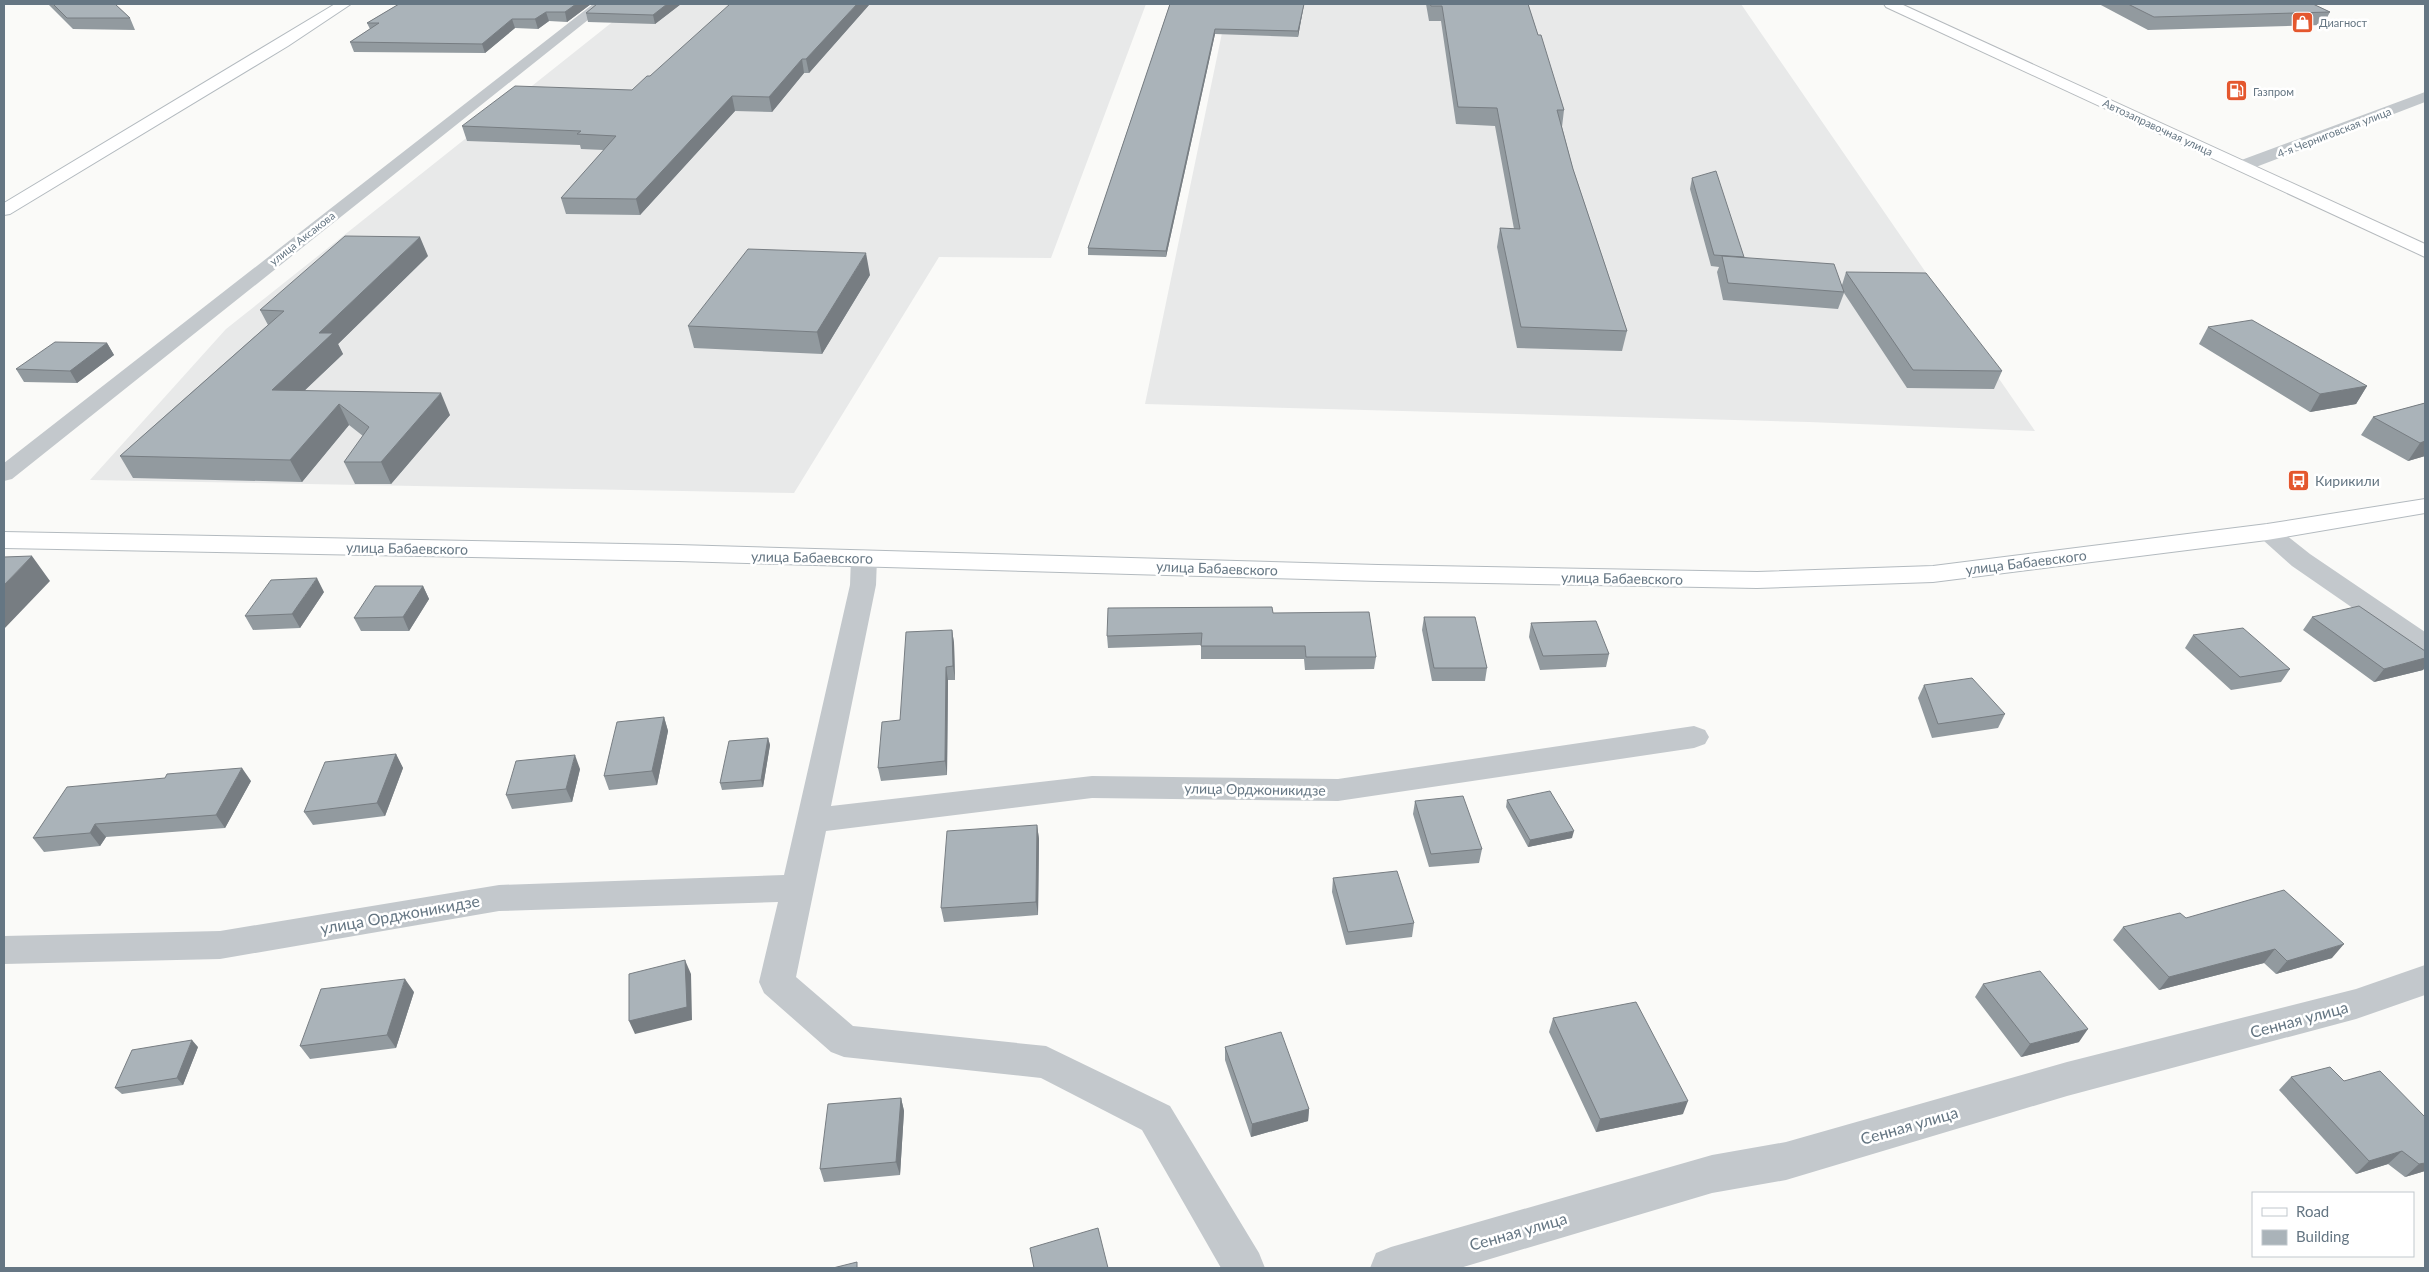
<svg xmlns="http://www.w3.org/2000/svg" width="2429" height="1272" font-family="Lato,sans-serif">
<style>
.built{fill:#e8e9e9}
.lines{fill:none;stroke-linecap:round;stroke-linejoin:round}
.secondary-casing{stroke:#b3babf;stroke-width:2}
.primary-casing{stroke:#b5babe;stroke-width:2}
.street{fill:#c3c8cc;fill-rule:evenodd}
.secondary{fill:#fff;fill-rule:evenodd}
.primary{fill:#fff;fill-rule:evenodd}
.wall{fill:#929a9f}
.shaded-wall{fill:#777d82}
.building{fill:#aab3b9;stroke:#777d82}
.labels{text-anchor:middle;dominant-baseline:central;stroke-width:5;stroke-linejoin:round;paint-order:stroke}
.far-poi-label{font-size:11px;fill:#657683;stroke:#fff;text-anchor:start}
.far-street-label{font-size:11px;fill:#657683;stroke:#fff}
.poi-label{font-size:14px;fill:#657683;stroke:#fff;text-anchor:start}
.street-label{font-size:14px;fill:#657683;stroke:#fff}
.near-street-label{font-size:16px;fill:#657683;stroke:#fff}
</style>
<rect width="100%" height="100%" fill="#fafaf8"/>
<path class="built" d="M635,4h511l-95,254 -112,-1 -145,236 -704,-13 136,-151z
M1228,4h513l294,427 -226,-9 -664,-18z"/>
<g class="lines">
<defs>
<path id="secondary" d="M335,4h16l-63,42 -278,168 -6,1v-12z
M2425,499v14l-158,27 -334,42 -176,6 -379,-7 -700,-20 -674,-13v-16l674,13 700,20 379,7 176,-6 334,-42z"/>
<path id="primary" d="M1884,4h17l524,240v13l-539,-250z"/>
</defs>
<use href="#secondary" class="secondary-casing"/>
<use href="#primary" class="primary-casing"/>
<path class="street" d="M593,4h15l-596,475 -8,2v-18z
M2425,92v10l-177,68h-12l-2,-4 2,-4z
M2267,524l9,3 34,27 115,78v22l-10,-3 -123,-85 -38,-34 4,-5z
M864,550l9,2 4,6 -1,27 -45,221 261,-30 246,3 356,-53 11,4 4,7 -4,7 -11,4 -356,53 -246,-3 -266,33 -30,146 57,49 193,20 124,60 89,147 6,15h-44l-79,-138 -101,-52 -197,-21 -13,-5 -67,-59 -5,-11 19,-80 -279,9 -279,48 -216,5v-28l216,-5 279,-46 285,-10 66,-290 1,-27 4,-6z
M2425,965v30l-69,24 -289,77 -281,84 -74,13 -252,75h-90l6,-15 15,-6 321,-92 74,-13 281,-80 289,-73z"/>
<use href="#secondary" class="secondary"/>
<use href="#primary" class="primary"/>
</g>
<path class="wall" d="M48,4h67l15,14 5,12 -62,-1z
M399,4h192l-24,18 -18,-1 -11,8 -23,-1 -30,25 -131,-1 -4,-10 20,-13 -3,-6z
M597,4h84l-26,20 -67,-2 -2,-9z
M1170,4h134l-6,33 -83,-3 -49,223 -78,-2v-7z
M1426,4h102l10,31 26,75 -2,17 11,42 54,162 -5,20 -105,-3 -20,-101 3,-19 14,1 -19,-103 -39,-2 -15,-103h-12z
M2099,4h214l17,8 -7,13 -175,5z
M869,5l-60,68h-5l-32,39 -37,-1 -95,104 -74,-1 -5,-16 43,-48 -23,-1 -1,-4 -113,-4 -5,-15 170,-36 18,-14z
M1692,178l52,79 98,28 4,-13 156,99 -8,18 -87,-1 -63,-95 -6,16 -115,-9 -6,-28 2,-5 -8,-1 -21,-77z
M428,256l-90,88 5,10 -39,37 146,24 -59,69h-36l-11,-22 19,-26 -14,-11 -47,57 -169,-4 -13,-22 148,-131 -8,-15z
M870,275l-48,79 -128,-6 -6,-22z
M2208,327l159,59 -11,18 -46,8 -111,-68z
M107,343l7,12 -37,28 -53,-1 -8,-13z
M2425,403v53l-17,5 -47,-26 12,-18z
M423,586l6,13 -20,32h-48l-7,-13z
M324,592l-24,36 -47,2 -8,-14z
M1273,613l103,44 -2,12 -69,1 -1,-11h-103v-14l-93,3 -1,-12z
M1424,617l63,51 -2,13h-53l-10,-51z
M2312,617l113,34v16l-2,3 -49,12 -71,-52z
M1531,623l78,31 -3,13 -66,3 -11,-33z
M952,630l2,13 1,37h-7l-1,95 -66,6 -3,-13 22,-48z
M2193,635l97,34 -9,13 -50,8 -46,-42z
M1924,685l81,29 -7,14 -66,10 -14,-40z
M664,717l4,14 -11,54 -48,5 -5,-14z
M768,738l2,7 -7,42 -41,3 -2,-7z
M396,754l7,14 -18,48 -72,9 -9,-13z
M580,769l-8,33 -60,7 -6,-14z
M251,781l-26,47 -119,9 -6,9 -56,6 -11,-14z
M1507,800l65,38 -44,9 -22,-40z
M1415,801l67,48 -3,14 -50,4 -16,-53z
M1037,825l2,14 -1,76 -94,7 -3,-14z
M1333,878l81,45 -2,14 -66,8 -14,-53z
M2186,918l146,40 -56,16 -12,-11 -105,27 -46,-50 10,-13z
M1983,984l96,58 -58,15 -46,-60z
M414,992l-18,56 -86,11 -10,-13z
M1553,1018l130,96 -87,18 -47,-100z
M198,1047l-15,38 -61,9 -7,-6z
M1225,1047l84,62 -1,12 -57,16 -26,-77z
M2291,1077l53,4 81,36v54l-20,6 -17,-13 -32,10 -77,-84z
M901,1098l3,13 -4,64 -76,7 -4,-13z"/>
<path class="shaded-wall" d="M576,4h15l-24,18 -2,-10z
M667,4h14l-26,20 -2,-9z
M857,4h12v1l-60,68 -3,-14z
M1304,4l-6,33v-6z
M546,12l3,9 -11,8 -3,-10z
M512,19l3,9 -30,25 -3,-9z
M1215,29v5l-49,223v-6z
M802,59l2,14 -32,39 -3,-15z
M732,96l3,15 -95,104 -4,-16z
M420,237l8,19 -90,88 5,10 -60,57 -11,-21 47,-57z
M866,253l4,22 -48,79 -5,-22z
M107,343l7,12 -37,28 -7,-12z
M2367,386l-11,18 -46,8 10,-18z
M441,393l9,22 -59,69 -10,-22z
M339,404l10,21 -47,57 -12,-22z
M2425,441v15l-17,5 12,-18z
M32,556l18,25 -46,48v-44z
M317,578l7,14 -24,36 -8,-14z
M423,586l6,13 -20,32 -6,-14z
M952,630l2,13 1,37 -2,-14z
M2425,658v9l-2,3 -49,12 10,-13z
M946,667l2,13 -1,95 -2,-14z
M664,717l4,14 -11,54 -5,-14z
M768,738l2,7 -7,42 -2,-7z
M396,754l7,14 -18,48 -8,-13z
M575,755l5,14 -8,33 -6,-13z
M242,768l9,13 -26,47 -9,-13z
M95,824l11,13 -6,9 -10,-13z
M1037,825l2,14 -1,76 -2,-13z
M1574,831l-2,7 -44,9 2,-7z
M2344,944l-12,14 -56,16 11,-13z
M2275,949l-11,14 -105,27 10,-13z
M685,960l6,14 1,46 -57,14 -6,-13z
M405,979l9,13 -18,56 -9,-13z
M2088,1029l-9,13 -58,15 9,-13z
M192,1040l6,7 -15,38 -6,-7z
M901,1098l3,13 -4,64 -4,-13z
M1688,1101l-5,13 -87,18 4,-13z
M1309,1109l-1,12 -57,16 1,-13z
M2402,1151l-14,13 -32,10 13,-13z
M2425,1163v8l-20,6 14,-13z"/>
<path class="building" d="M53,4h62l15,14h-63z
M399,4h177l-11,8h-19l-11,7h-23l-30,25 -132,-2 29,-19h-12z
M597,4h70l-14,11 -67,-2z
M730,4h127l-51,55h-4l-33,38 -37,-1 -96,103 -75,-1 55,-62 -39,-2 4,-3 -119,-5 53,-40 117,4 15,-14h3z
M1170,4h134l-6,27 -83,-2 -49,222 -78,-3z
M1430,4h98l10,31h3l23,75h-7l16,59 54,162 -106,-4 -21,-99 20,1 -23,-121 -39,-1 -16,-101h-11z
M2128,4h185l17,8 -176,5z
M1716,171l28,86 -30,-2 -22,-77z
M345,236l75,1 -101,96h14l-61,57 169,3 -60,69h-37l25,-35 -30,-23 -49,56 -170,-4 164,-145 -24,-1z
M748,249l118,4 -49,79 -129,-6z
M1722,256l112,8 10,28 -116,-9z
M1846,272l80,1 76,98 -89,-1z
M2252,320l115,66 -47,8 -112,-67z
M55,342l52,1 -37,28 -54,-2z
M2425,403v38l-5,2 -47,-26z
M32,556l-28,29v-28z
M317,578l-25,36 -47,2 26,-36z
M375,586h48l-20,31 -49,1z
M2359,606l66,45v7l-41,11 -72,-52z
M1272,607l1,6 96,-1 7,45h-70l-1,-11h-104l1,-13 -95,3 1,-28z
M1424,617h51l12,51h-53z
M1596,621l13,33 -66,2 -12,-33z
M2243,628l47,41 -50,8 -47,-42z
M952,630l1,36 -7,1 -1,94 -67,7 4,-46 18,-2 6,-88z
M1972,678l33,36 -67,10 -14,-39z
M664,717l-12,54 -48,5 13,-54z
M768,738l-7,42 -41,3 9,-42z
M396,754l-19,49 -73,9 21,-50z
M575,755l-9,34 -60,6 10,-34z
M242,768l-26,47 -121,9 -5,9 -57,5 34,-51 98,-9 2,-4z
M1550,791l24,40 -44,9 -23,-40z
M1463,796l19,53 -51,5 -16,-53z
M1037,825l-1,77 -95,6 6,-77z
M1397,871l17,52 -66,9 -15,-54z
M2284,890l60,54 -57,17 -12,-12 -106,28 -46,-50 57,-14 6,5z
M685,960l2,47 -58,14v-47z
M2040,971l48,58 -58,15 -47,-60z
M405,979l-18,56 -87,11 21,-57z
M1636,1002l52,99 -88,18 -47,-101z
M1281,1032l28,77 -57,15 -27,-77z
M192,1040l-15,38 -62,10 17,-38z
M2330,1067l14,14 36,-10 45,46v46l-6,1 -17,-13 -33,10 -78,-84z
M901,1098l-5,64 -76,7 8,-65z
M1098,1228l10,40h-74l-4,-20z
M857,1262v6h-24z"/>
<defs>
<symbol id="shop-square" viewBox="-11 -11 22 22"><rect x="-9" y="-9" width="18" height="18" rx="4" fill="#e4572e" stroke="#fff"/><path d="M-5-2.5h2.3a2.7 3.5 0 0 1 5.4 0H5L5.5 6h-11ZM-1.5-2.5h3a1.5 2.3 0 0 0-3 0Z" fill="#fff"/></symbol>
<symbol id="fuel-square" viewBox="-11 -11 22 22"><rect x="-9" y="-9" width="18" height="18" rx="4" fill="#e4572e" stroke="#fff"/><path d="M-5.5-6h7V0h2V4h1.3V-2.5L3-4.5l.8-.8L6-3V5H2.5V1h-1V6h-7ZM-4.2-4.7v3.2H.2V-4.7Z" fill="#fff"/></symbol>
<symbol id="bus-square" viewBox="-11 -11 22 22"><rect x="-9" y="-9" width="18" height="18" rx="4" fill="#e4572e" stroke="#fff"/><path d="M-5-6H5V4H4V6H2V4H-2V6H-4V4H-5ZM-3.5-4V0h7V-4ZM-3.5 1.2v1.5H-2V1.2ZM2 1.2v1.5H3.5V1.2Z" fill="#fff"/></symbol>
</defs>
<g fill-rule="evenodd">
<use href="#shop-square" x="2290" y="10" width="25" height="25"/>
<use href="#fuel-square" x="2224" y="78" width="25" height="25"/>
<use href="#bus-square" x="2286" y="468" width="25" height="25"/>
</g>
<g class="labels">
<g class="far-poi-label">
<text x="2319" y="22">Диагност</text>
<text x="2253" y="91">Газпром</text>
</g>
<g class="far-street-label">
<text transform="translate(2158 127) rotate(25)">Автозаправочная улица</text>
<text transform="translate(2334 132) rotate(-21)">4-я Черниговская улица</text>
<text transform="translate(302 238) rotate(-38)">улица Аксакова</text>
</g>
<g class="poi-label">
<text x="2315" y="480">Кирикили</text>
</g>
<g class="street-label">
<text transform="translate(407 548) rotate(1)">улица Бабаевского</text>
<text transform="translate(812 557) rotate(1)">улица Бабаевского</text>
<text transform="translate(2026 562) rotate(-7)">улица Бабаевского</text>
<text transform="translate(1217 568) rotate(2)">улица Бабаевского</text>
<text transform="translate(1622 578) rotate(1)">улица Бабаевского</text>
<text transform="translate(1255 789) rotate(1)">улица Орджоникидзе</text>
</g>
<g class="near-street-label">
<text transform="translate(400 914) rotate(-10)">улица Орджоникидзе</text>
<text transform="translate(2299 1019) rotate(-15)">Сенная улица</text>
<text transform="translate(1909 1125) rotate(-16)">Сенная улица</text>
<text transform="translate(1518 1231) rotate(-16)">Сенная улица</text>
</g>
</g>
<rect width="2429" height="1272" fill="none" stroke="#657683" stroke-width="10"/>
<rect x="2252" y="1192" width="162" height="65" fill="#ffffff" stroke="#c1c8cd"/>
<rect x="2262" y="1208" width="25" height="8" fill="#ffffff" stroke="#c1c8cd"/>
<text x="2296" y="1217" font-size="15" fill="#657683">Road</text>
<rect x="2262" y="1230" width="25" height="15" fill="#aab3b9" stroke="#c1c8cd"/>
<text x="2296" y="1242" font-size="15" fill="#657683">Building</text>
</svg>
